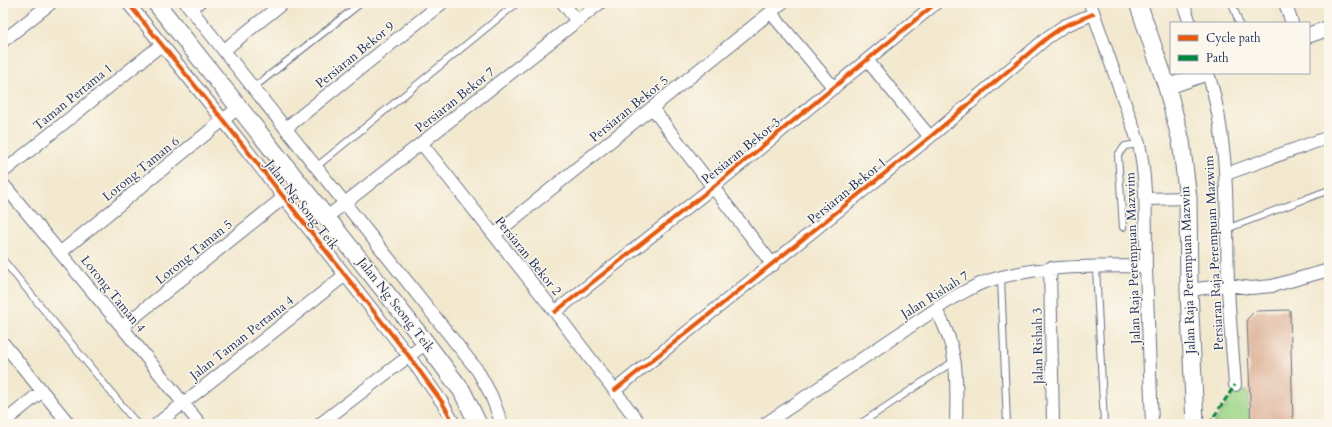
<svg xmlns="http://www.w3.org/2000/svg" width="1332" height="427" font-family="Cardo,serif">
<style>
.green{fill:#9ed688;stroke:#5c8273}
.building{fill:#dcaf95}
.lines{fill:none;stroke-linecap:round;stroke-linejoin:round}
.service-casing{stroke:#667085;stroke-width:8}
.minor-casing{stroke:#667085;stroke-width:14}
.tertiary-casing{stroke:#667085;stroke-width:17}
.secondary-casing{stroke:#667085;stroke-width:19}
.service{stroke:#fff;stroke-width:6}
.minor{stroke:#fff;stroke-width:12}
.tertiary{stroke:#fff;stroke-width:15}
.secondary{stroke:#fff;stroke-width:17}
.quiet{stroke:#00873e;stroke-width:3;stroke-dasharray:6 3;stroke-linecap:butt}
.cycleway-casing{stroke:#fbf7ec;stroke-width:6}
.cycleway{stroke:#e8590c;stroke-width:4}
.labels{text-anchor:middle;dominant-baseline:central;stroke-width:3;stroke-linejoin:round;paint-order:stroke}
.street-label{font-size:13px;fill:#1b2f5e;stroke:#fbf7ec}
</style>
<rect width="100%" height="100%" fill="#fbf7ec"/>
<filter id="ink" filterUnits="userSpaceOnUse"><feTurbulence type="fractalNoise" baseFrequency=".025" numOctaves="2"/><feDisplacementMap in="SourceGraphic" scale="8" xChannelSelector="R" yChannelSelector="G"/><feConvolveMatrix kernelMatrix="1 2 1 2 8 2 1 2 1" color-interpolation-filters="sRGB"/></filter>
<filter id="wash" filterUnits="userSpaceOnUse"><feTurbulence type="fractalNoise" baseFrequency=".012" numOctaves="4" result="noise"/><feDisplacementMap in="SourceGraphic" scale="16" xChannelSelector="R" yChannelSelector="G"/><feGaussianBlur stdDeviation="0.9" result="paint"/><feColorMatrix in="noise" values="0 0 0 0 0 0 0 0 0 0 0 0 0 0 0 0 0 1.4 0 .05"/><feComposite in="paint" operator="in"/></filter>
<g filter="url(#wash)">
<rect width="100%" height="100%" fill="#f2e8ce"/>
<path class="green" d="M1248,391l1,33h-36l22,-32z"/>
<g id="blocks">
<path class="building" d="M1290,310l3,114h-42l-4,-105 8,-8z"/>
</g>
</g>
<g filter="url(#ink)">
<use href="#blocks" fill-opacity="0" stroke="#667085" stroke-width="1"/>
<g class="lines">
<defs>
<path id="service" d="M1232,3l7,20
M193,11l10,-8
M253,88l108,-85
M316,167l201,-164
M1123,227l-5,-72 7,-9 14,-2
M1229,228l100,-38
M3,260l134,164
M1096,267l8,157
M1001,278l6,146
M860,424l94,-63"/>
<path id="minor" d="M128,3l95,117 185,235 34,47 12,22
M186,3l292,368 13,24 11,29
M563,3l14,18
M1090,3l49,141c9,41 6,82 7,124 2,52 4,104 6,156
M1183,3l7,20
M1285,3l7,20
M771,13l63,75
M3,41l48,-38
M224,50l59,-47
M867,60l63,77
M1208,73c22,69 18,141 20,212 1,33 5,67 7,100
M652,108l121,157
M286,128l156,-125
M422,144l133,168 85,112
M3,172l158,-127
M1226,174l103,-37
M3,184l119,143 78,97
M1146,199l42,-1
M327,217l273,-214
M494,235l288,-232
M61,252l178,-145
M1050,268l3,156
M1189,290l39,-5 23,3 21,-2 57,-16
M936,310c23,38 21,71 20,114
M555,312l158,-125 223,-184
M122,327l161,-129
M3,343l66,81
M615,390l315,-253 118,-100 16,-11 29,-12
M3,423l39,-32
M157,424l188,-149
M320,424l106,-81
M765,424l189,-127c9,-4 18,-10 28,-14 52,-19 109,-16 164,-17"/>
<path id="tertiary" d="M1309,35l20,-7
M1167,87l39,-14"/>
<path id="secondary" d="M156,3l270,340 36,48 16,33
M1138,3l29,84 14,54 7,57 1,92 6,134"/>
</defs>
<use href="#service" class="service-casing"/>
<use href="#minor" class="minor-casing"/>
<use href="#tertiary" class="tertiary-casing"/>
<use href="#secondary" class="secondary-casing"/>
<use href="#service" class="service"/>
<use href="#minor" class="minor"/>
<use href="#tertiary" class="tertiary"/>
<use href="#secondary" class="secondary"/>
<path class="quiet" d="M1209,424l26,-39"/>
<defs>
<path id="cycleway" d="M128,3l95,117 185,235 34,47 12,22
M555,312l158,-125 223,-184
M615,390l315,-253 118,-100 16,-11 29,-12"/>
</defs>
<use href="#cycleway" class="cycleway-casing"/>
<use href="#cycleway" class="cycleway"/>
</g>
</g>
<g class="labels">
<g class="street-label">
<text transform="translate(355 55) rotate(-39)">Persiaran Bekor 9</text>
<text transform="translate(73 97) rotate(-39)">Taman Pertama 1</text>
<text transform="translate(455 100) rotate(-38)">Persiaran Bekor 7</text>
<text transform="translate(629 109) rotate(-39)">Persiaran Bekor 5</text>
<text transform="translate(741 151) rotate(-39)">Persiaran Bekor 3</text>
<text transform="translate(141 169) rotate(-39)">Lorong Taman 6</text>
<text transform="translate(847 191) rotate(-39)">Persiaran Bekor 1</text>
<text transform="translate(302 205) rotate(52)">Jalan Ng Song Teik</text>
<text transform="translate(194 252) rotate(-39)">Lorong Taman 5</text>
<text transform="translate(1214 253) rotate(-93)">Persiaran Raja Perempuan Mazwim</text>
<text transform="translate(528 256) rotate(51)">Persiaran Bekor 2</text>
<text transform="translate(1133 258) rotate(-92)">Jalan Raja Perempuan Mazwim</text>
<text transform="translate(1188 270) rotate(-92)">Jalan Raja Perempuan Mazwin</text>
<text transform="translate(113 294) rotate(51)">Lorong Taman 4</text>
<text transform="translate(935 295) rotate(-32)">Jalan Rishah 7</text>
<text transform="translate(396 305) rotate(52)">Jalan Ng Seong Teik</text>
<text transform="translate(242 338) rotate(-38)">Jalan Taman Pertama 4</text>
<text transform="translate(1038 346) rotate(-91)">Jalan Rishah 3</text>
</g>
</g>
<rect width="1332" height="427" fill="none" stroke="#fbf7ec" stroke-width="16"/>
<rect x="1170" y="22" width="140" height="52" fill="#fbf7ec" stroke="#a1a7b3"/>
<rect x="1178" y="35" width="20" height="6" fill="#e8590c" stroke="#a1a7b3"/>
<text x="1206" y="42" font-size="12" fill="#1b2f5e">Cycle path</text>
<rect x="1178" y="55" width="20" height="6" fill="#00873e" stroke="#a1a7b3"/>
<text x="1206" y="62" font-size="12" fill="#1b2f5e">Path</text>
</svg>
